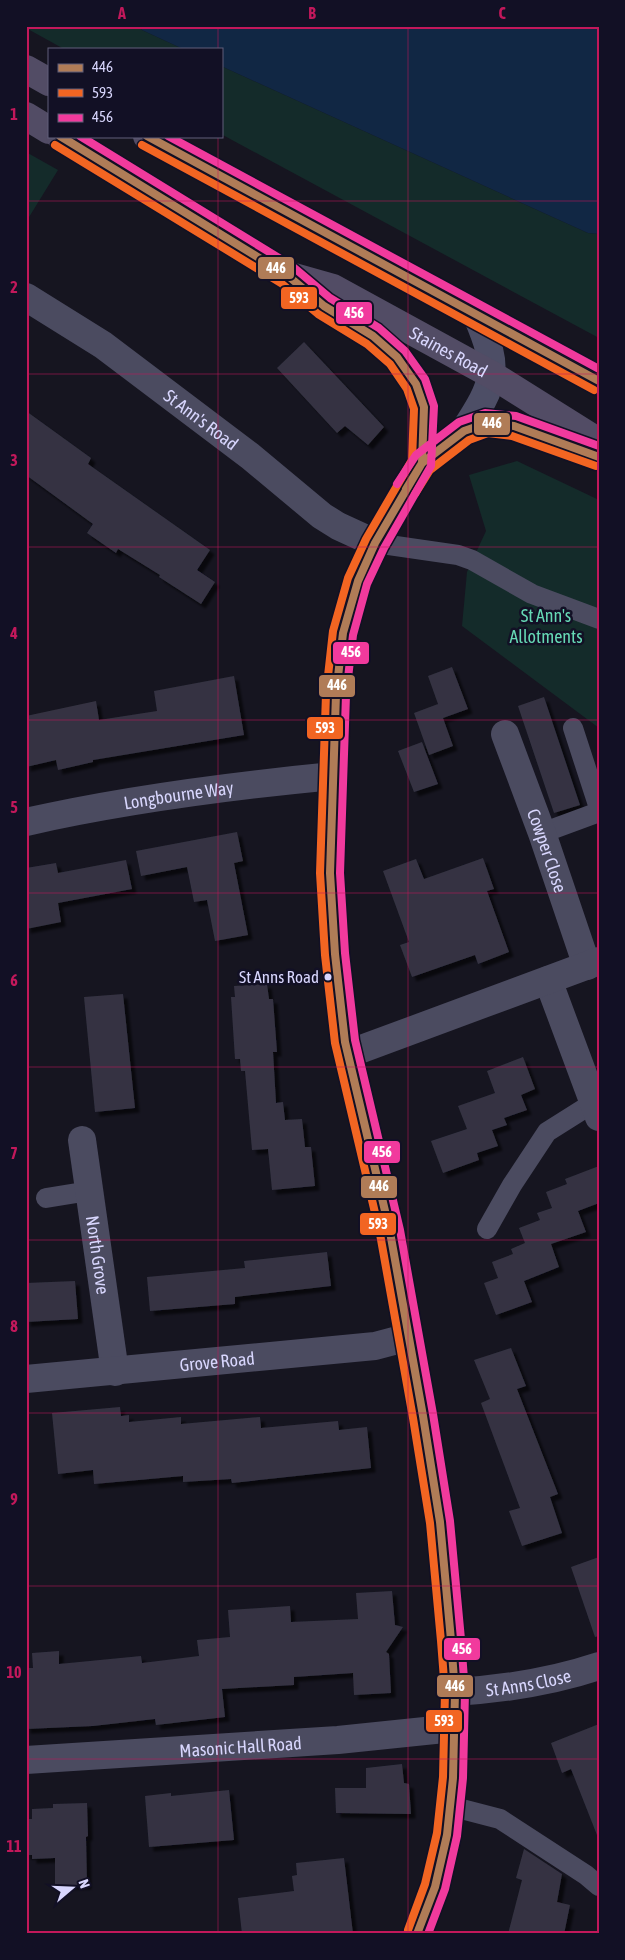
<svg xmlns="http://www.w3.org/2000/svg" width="625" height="1960" font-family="'Asap Condensed',sans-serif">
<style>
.green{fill:#142b2a}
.water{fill:#112744}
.building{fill:#343342;filter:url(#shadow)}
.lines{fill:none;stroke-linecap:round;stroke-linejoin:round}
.service{stroke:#4b4b60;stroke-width:20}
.minor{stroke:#4b4b60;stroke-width:28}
.secondary{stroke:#4d4e66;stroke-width:28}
.primary{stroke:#524c65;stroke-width:28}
.bus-1-casing{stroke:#121025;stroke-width:11}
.bus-2-casing{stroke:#121025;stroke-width:11}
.bus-3-casing{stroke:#121025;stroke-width:11}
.bus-1{stroke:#b07c57;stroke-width:8}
.bus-2{stroke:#f26522;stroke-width:8}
.bus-3{stroke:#f13a9d;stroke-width:8}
.grid{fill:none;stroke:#c2185b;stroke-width:1;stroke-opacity:0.55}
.bus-dot{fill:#d8d6fd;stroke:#121025;stroke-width:2}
.labels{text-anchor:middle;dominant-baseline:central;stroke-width:5;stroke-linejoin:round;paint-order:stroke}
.bus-label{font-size:17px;fill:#d8d6fd;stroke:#121025;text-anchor:end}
.street-label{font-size:18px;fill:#d8d6fd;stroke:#121025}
.park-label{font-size:18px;fill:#66d9b5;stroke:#121025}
.line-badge{stroke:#121025;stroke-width:2}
.badge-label{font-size:14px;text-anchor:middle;font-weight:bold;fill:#fff}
.neatline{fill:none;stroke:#c2185b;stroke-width:2}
.grid-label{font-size:16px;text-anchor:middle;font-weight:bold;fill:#c2185b}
</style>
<defs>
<filter id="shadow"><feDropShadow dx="4.5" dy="4.5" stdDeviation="1" flood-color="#0009"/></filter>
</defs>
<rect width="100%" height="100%" fill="#161520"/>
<path class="green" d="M26,26h112l4,4 41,19h-119l-38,-21z
M221,66l325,148 42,19 11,1v104l-378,-204z
M26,152l32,18 -32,52z
M517,461l82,39v228l-137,-102 5,-54 19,-41 -17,-56z"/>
<path class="water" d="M138,26h461v208l-11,-1 -42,-19 -325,-148v-17h-38l-41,-19z"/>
<path class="building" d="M304,342l80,85 -16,18 -23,-19 -8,7 -60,-65z
M26,411l65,47 -3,6 122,86 -13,20 18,12 -14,22 -42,-27 1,-2 -42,-26 -2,4 -29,-20 6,-9 -67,-49z
M452,667l16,42 -25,9 -15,-42z
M234,676l10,59 -151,25v2l-35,8 -2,-10 -30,7v-51l70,-15 3,19 58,-9 -3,-20z
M544,697l36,108 -26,8 -36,-107z
M438,704l15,42 -24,9 -15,-42z
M422,742l16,42 -24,8 -16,-41z
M237,832l6,29 -9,2 14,72 -33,6 -8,-41 -13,2 -7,-35 -46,9 -5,-25z
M483,858l11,31 -7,2 22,61 -31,12 -3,-9 -63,22 -12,-32 9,-3 -26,-71 33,-12 8,20z
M126,860l6,29 -74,14 3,19 -35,7v-61l30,-5 2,10z
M267,984l2,15h4l4,53h-4l3,51 7,-1 2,18 17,-1 3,28h6l4,39 -43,4 -4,-41 -16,1 -7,-79h-4l-1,-12h-5l-4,-62h4l-1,-11z
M123,994l12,114 -40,4 -11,-115z
M523,1057l12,32 -14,6 6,15 -23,8 3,7 -15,5 6,16 -21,7 2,7 -36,13 -12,-32 36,-12 -9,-23 37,-13 -8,-22z
M599,1166v37l-21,8 8,21 -35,12 8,23 -35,14 8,21 -36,13 -12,-32 14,-5 -6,-16 21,-8 -2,-5 14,-6 -6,-15 21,-8 -3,-7 15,-5 -6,-16 21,-8 -2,-5z
M327,1252l4,34 -96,11v7l-85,7 -3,-34 98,-9 -1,-7z
M75,1281l3,38 -52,3v-39z
M511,1348l15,38 -9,3 41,105 -8,3 12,36 -40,13 -13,-35 11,-3 -39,-105 9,-4 -16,-39z
M120,1407l1,9 8,-1v7l52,-5v7l79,-7 1,11 77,-7 1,9 28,-3 4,41 -139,15 -1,-4 -48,3v-6l-89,8 -1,-14 -35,4 -6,-61z
M599,1557v79l-4,1 -24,-70z
M392,1591l3,34 8,2 -17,25 3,2 2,39 -37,2 -1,-22 -59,4v8l-72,4 3,28 -69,8 -1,-6 -62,7 -67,3v-61h7l-1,-15 27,-2v13l82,-8 1,7 57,-7 -2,-16 33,-3 -2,-27 62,-4 1,16 67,-3 -2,-26z
M599,1724v111h-2l-26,-66 -9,4 -11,-30z
M402,1764l2,19 5,1 2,30 -75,-1 -1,-25h31v-20z
M229,1790l5,50 -85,7 -4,-51 26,-3v3z
M87,1803l1,33 -2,1 1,48h-32v-27l-23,1v-4h-6v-36h6v-10l21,-1v-4z
M524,1849l38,25 -5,28 13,3 -6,29h-56l14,-54 -6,-2z
M344,1858l9,76h-111l-4,-36 56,-7 -2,-15 5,-1 -1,-12z"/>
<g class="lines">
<path class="service" d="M375,543l83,12 14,5 60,34 67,25
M573,728l26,80
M542,833l57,-21
M46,1198l43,-7
M487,1229l25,-44 35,-53 46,-29
M450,1806l50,13 86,56 13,11"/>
<g class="minor">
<path id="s1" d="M26,297l77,48 147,111 72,60 16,10 37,17"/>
<path id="s2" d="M505,734l37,99 45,133"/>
<path id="s3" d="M26,822c101,-23 204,-36 307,-46"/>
<path d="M548,980l51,137"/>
<path d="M348,1054l251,-93"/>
<path id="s4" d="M82,1140l33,232"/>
<path id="s5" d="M26,1379l349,-33 34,-9"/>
<path id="s6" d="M455,1692c49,-3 96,-10 144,-26"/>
<path id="s7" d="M26,1760l312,-20 116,-12"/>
</g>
<path class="secondary" d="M287,275l37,31 49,30 24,21 19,27 8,23 -2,56
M464,431c32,-49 36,-61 13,-115
M417,1934l18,-47 12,-52 6,-57 2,-86 -15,-170 -17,-106 -33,-184 -45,-190 -10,-88 -5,-81 6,-179 7,-61 15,-52 17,-38 47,-80 42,-32 23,-8 27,3 85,31"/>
<g class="primary">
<path d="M26,69l23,13"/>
<path d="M26,116l23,14"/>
<path id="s8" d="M60,136l227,139 46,13 159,87 107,67"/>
<path d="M147,136l452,245"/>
</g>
<defs>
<path id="bus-1" d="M60,136l227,139 37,31 49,30 24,21 19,27 8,23 -2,56 -47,80 -17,38 -15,52 -7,61 -6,179 5,81 10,88 45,190 33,184 17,106 11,118 4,52 -2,86 -6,57 -12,52 -18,47
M147,136l452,245
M406,489l16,-26 42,-32 23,-8 27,3 85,31"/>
<path id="bus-2" d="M55,145l226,138 37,31 49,30 23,20 17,25 7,20 -2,51 -46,79 -18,39 -15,53 -7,63 -6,179 5,82 10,88 45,191 33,184 17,105 11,118 4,51 -2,85 -6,56 -12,51 -17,46
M142,145l452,245
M415,494l15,-24 39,-30 19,-7 24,3 84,30"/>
<path id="bus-3" d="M80,136l212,130 38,32 49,30 26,23 20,28 9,27 -3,60 -47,82 -17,36 -14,51 -7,60 -6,178 5,80 10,87 45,190 33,184 17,107 11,118 4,53 -2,86 -6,58 -12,53 -17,45
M168,136l431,233
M397,484l19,-29 43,-33 26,-9 31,3 83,30"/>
</defs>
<use href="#bus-1" class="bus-1-casing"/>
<use href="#bus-2" class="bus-2-casing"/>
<use href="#bus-3" class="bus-3-casing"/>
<use href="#bus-1" class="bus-1"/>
<use href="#bus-2" class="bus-2"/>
<use href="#bus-3" class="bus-3"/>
</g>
<path class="grid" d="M218,26v23M408,26v1908M218,136v1798M26,201h573M26,374h573M26,547h573M26,720h573M26,893h573M26,1067h573M26,1240h573M26,1413h573M26,1586h573M26,1759h573"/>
<circle class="bus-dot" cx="328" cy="977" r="4.5"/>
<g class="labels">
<g class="bus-label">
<text x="319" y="977">St Anns Road</text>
</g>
<g class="street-label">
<text stroke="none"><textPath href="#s8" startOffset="446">Staines Road</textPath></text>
<text stroke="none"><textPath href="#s1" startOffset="214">St Ann's Road</textPath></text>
<text stroke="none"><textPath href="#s3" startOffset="155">Longbourne Way</textPath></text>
<text stroke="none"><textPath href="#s2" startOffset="124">Cowper Close</textPath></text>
<text stroke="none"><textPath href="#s4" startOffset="116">North Grove</textPath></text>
<text stroke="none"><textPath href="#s5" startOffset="192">Grove Road</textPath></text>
<text stroke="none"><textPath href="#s6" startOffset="74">St Anns Close</textPath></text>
<text stroke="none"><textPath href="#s7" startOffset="215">Masonic Hall Road</textPath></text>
</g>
<g class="park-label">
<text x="546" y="615">St Ann's<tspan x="546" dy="21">Allotments</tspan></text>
</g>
</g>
<g class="line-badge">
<rect x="257" y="256" width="38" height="24" rx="5" fill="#b07c57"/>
<rect x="280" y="286" width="38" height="24" rx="5" fill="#f26522"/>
<rect x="335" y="301" width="38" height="24" rx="5" fill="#f13a9d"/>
<rect x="473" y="412" width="38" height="24" rx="5" fill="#b07c57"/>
<rect x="332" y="641" width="38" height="24" rx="5" fill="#f13a9d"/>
<rect x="318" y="674" width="38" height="24" rx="5" fill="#b07c57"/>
<rect x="306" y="716" width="38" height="24" rx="5" fill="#f26522"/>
<rect x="363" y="1140" width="38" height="24" rx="5" fill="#f13a9d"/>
<rect x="360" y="1175" width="38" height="24" rx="5" fill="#b07c57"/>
<rect x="359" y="1212" width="38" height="24" rx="5" fill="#f26522"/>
<rect x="443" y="1637" width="38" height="24" rx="5" fill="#f13a9d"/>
<rect x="436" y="1674" width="38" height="24" rx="5" fill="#b07c57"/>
<rect x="425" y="1709" width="38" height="24" rx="5" fill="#f26522"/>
</g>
<g class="badge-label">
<text x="276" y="273">446</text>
<text x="299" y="303">593</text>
<text x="354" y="318">456</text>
<text x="492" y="428">446</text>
<text x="351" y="657">456</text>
<text x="337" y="690">446</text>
<text x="325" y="733">593</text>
<text x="382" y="1157">456</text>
<text x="379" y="1191">446</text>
<text x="378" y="1229">593</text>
<text x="462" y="1654">456</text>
<text x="455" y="1691">446</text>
<text x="444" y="1726">593</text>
</g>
<rect width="625" height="1960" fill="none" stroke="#121025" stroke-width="55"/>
<rect x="48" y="48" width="175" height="90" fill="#121025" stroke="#615f7b"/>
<rect x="58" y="64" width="25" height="8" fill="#b07c57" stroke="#615f7b"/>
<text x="92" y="72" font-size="15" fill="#d8d6fd">446</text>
<rect x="58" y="89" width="25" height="8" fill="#f26522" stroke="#615f7b"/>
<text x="92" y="98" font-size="15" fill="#d8d6fd">593</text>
<rect x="58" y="114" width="25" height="8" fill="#f13a9d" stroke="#615f7b"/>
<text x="92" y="122" font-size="15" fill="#d8d6fd">456</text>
<g transform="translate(72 1888) rotate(71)" stroke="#121025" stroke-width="4" paint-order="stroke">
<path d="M0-4L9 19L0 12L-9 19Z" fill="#d8d6fd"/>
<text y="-8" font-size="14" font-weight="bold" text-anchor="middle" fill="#d8d6fd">N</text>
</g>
<rect x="28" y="28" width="570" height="1904" class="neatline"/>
<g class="grid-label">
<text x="122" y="19">A</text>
<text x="312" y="19">B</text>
<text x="502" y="19">C</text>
<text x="14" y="120">1</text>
<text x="14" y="293">2</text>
<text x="14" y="466">3</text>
<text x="14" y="639">4</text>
<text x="14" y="813">5</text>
<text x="14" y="986">6</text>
<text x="14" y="1159">7</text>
<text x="14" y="1332">8</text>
<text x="14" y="1505">9</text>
<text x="14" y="1678">10</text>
<text x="14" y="1852">11</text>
</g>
</svg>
